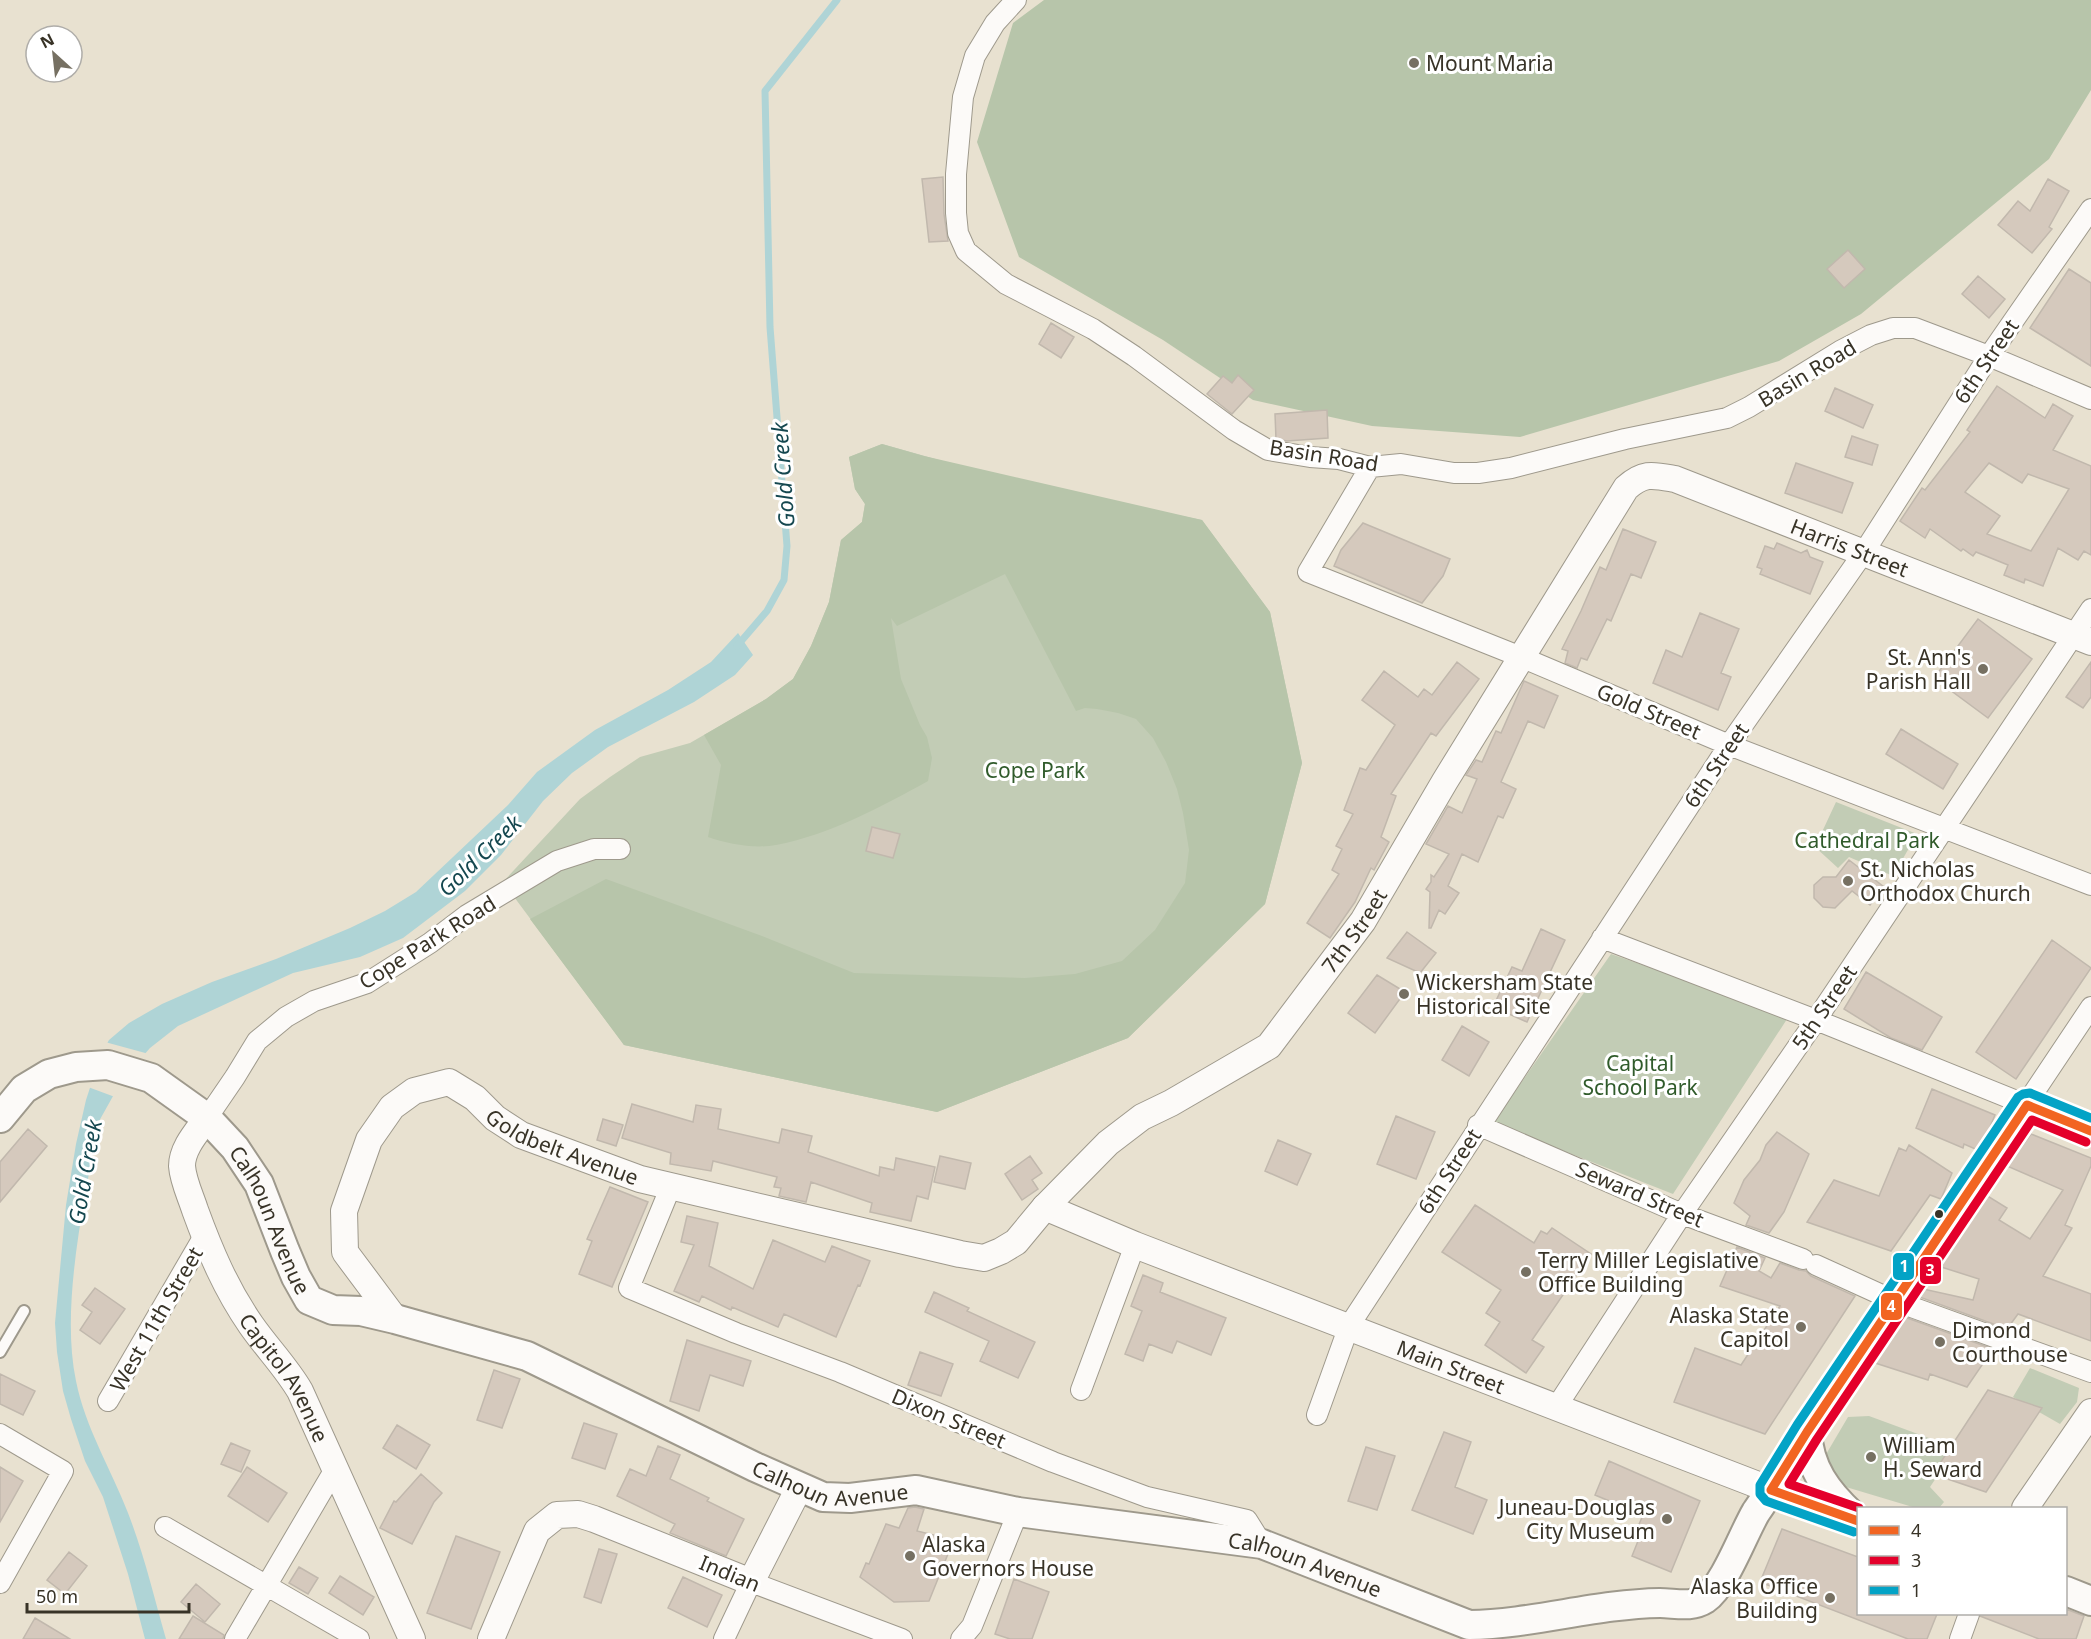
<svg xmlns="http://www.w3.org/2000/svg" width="2091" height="1639" font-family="'Noto Sans',sans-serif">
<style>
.green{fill:#c2ccb5}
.forest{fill:#b7c5aa}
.water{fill:#afd4d6}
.pier{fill:#e8e1d0}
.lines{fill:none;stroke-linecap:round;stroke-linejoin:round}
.stream{stroke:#afd4d6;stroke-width:7}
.building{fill:#d5c9bd;stroke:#c1b8ad;stroke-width:1.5;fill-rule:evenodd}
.service-casing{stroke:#9e998c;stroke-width:14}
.minor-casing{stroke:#9e998c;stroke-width:22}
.tertiary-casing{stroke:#9e998c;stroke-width:28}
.secondary-casing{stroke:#9e998c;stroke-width:32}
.service{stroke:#fcfaf8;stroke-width:10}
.minor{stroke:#fcfaf8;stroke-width:20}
.tertiary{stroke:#fcfaf8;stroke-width:26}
.secondary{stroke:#fcfaf8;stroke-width:28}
.bus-1-casing{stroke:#fff;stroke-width:14}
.bus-2-casing{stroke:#fff;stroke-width:14}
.bus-3-casing{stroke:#fff;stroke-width:14}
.bus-1{stroke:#f26522;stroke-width:9}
.bus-2{stroke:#e4002b;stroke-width:9}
.bus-3{stroke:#03a3c6;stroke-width:9}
.poi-dot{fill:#767062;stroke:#fff;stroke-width:2}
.bus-dot{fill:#383327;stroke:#fff;stroke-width:2}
.labels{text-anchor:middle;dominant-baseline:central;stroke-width:6;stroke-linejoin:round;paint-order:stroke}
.poi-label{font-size:21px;fill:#383327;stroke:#fff;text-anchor:start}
.street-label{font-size:21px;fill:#383327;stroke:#fff}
.park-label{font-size:21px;fill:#305b2b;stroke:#fff}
.water-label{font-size:22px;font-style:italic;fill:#14474f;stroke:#fff}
.line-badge{stroke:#fff;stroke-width:2}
.badge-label{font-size:16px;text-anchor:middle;font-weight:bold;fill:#fff}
</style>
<rect width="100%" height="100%" fill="#e8e1d0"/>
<path class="green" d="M882,444l146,41 174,35 68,92 32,151 -37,141 -137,134 -191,74 -313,-67 -121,-163 77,-83 30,-22 30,-20 50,-14 76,-44 27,-20 18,-33 18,-44 12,-62 21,-18 3,-18 -10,-15 -6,-32z
M1836,802l81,32 -24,42 -44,-19 -11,11 -23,-21z
M1611,954l178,62 -116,178 -180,-71z
M2030,1368l49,20 -2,14 -17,22 -47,-27z
M1869,1416l87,32 -26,39 14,15 -5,6h-23l-80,-24 -11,-28 23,-39z"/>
<path class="forest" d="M1044,0h1047v90l-42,69 -188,155 -82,47 -259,76 -148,-11 -119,-26 -90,-60 -144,-83 -42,-115 36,-119z
M882,444l42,12 278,64 68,92 32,151 -37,141 -137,134 -191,74 -313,-67 -94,-126 76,-40 156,57 92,37 171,5 50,-4 47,-13 33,-31 30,-47 4,-33 -6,-37 -6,-24 -11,-27 -13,-24 -17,-19 -18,-6 -21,-4 -12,-1 -9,3 -71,-137 -108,52 -6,-8 10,61 19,46 7,12 5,21 -4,23c-47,26 -99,54 -152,64 -21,4 -48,-1 -68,-8l13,-72 -17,-30 62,-36 27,-20 18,-33 18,-44 12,-62 21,-18 3,-18 -10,-15 -6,-32z"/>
<path class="water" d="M738,633l15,22 -18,20 -41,27 -86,45 -36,26 -29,28 -42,54 -36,36 -62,47 -43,19 -67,16 -115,53 -28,22 -28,32 -24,43c-13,78 -38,181 -22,258 9,46 35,88 52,132 16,41 26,84 38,126h-21l-17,-65 -25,-77 -18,-36 -14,-42 -8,-28 -6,-39 -2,-29 11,-118 10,-61 10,-44 15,-46 8,-14 20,-17 33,-19 50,-22 64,-23 74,-31 35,-17 31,-19 92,-87 29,-33 58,-42 73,-40 43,-28z"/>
<path class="pier" d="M105,1042l44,12 -25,28 -9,15 -27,-10 10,-34z"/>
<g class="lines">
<path class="stream" d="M737,646l30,-35 17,-31 3,-34 -17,-219 -5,-236 72,-91"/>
</g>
<path class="building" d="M943,177l1,37 4,27 -19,1 -7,-63z
M2048,179l21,12 -20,36 3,2 -20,24 -34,-28 20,-24 12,10z
M1848,250l17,19 -21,19 -17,-19z
M2069,269l22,14v83l-61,-38z
M1978,276l27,23 -16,19 -27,-24z
M1051,323l23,14 -13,21 -22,-14z
M1238,375l16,15 -22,24 -25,-20 16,-18 9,7z
M1997,386l48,32 8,-14 20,12 -20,34 38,16v89l-7,-4 -6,9 -20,-12 -15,38 -18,-7 -1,4 -20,-8 4,-10 -32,-13 -3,4 -10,-7 -2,2 -31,-22 -5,9 -25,-17 22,-33 3,2 45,-58 -3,-2zM1989,463l33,20 6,-9 41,15 -38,62 -44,-17 13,-18 -35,-24z
M1835,388l38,17 -10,23 -38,-17z
M1327,410l1,28 -41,3 -11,-2 -1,-25z
M1852,436l26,9 -6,20 -27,-8z
M1796,463l57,20 -11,30 -57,-20z
M1363,523l87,36 -7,17 -21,27 -88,-37 7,-16z
M1623,529l33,13 -15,36 -10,-4 -20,47 -4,-2 -20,41 -6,-2 -4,10 -12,-5 3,-12 -6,-2 19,-38 19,-44 6,3z
M1777,543l24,10 6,-3 3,7 13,5 -13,32 -50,-20 2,-5 -5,-2 8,-21 9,3z
M1700,613l39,16 -18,44 10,4 -13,33 -65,-27 13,-33 16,7z
M1978,619l54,40 -44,59 -54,-40z
M1457,662l22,17 -43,57 -5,-3 -40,61 5,2 -15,41 8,5 -15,28 -3,-2 -16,34 -25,36 -23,-15 32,-49 -7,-4 10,-21 -6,-3 17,-32 -9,-4 16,-42 6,2 29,-45 -33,-25 22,-29 34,26 6,-8 8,6z
M2091,662v35l-8,11 -17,-11z
M1524,681l34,15 -14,32 -16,-7 -27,61 15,7 -13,29 -5,-2 -20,46 -16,-8 -14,32 11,7 -14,21 -6,-4 -8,18h-2l1,-36 -4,-3 5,-7v-7l3,2 15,-23 -23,-10 22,-38 14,7 15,-34 -11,-4 10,-15 6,2 14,-31 5,2z
M1901,729l57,35 -15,25 -57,-35z
M872,827l28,7 -7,24 -27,-7z
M1849,860l35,27 -14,18 -18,-14 -17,17 -12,-1 -9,-9v-13l9,-8h13z
M1541,929l24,11 -38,82 -34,-15 19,-40 10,4z
M1407,932l29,21 -16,20 -33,-15z
M2052,940l39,28 -75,111 -40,-27z
M1866,972l76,45 -20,33 -31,-12 -47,-29z
M1377,975l28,17 -30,41 -27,-20z
M1462,1026l27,16 -20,34 -27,-16z
M1932,1089l63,26 -15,36 -16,-7 -1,4 -47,-20z
M632,1104l61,18 3,-17 25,4 -3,20 61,14 3,-14 30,7 -4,16 71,24 1,-9 14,3 2,-12 39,9 -7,32 -11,-3 -6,25 -41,-9 2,-9 -61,-21 -5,20 -27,-6 2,-8 -7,-1 3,-10 -64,-16 -2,10 -41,-7 1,-11 -49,-15z
M1396,1116l39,16 -19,47 -39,-15z
M603,1119l20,6 -7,21 -19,-6z
M28,1129l19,17 -47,56v-40z
M1777,1132l32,22 -25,58 -15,21 -23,-8 4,-9 -16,-13 10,-23 16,-20 6,-15z
M2031,1134l60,24v8l-26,59 7,3 -29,48 48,18v47l-73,-27 -11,15 -93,-34 5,-7 54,12 6,-21 -44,-14 51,-70 21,13 -8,12 31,19 33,-49 -56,-24z
M1278,1140l33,14 -14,31 -32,-14z
M1909,1145l43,28 -11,26 -11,-4 -39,56 -84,-29 27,-42 45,16 20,-48 7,3z
M940,1156l31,7 -6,26 -31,-7z
M1030,1156l12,17 -10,7 6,9 -16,11 -17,-26z
M610,1187l38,15 -36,85 -33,-13 13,-33 -5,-2z
M1475,1205l59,38 7,-12 6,3 5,-6 39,26 -59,86 12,7 -18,26 -41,-28 15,-23 -14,-9 15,-23 -59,-38z
M687,1216l31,7 -9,43 44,23 20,-49 52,22 7,-16 38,15 -10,25 -2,-1 -22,52 -52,-23 -6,13 -46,-20 -1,3 -29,-14 -3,6 -25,-11 20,-46 -13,-3z
M1737,1247l28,11 -6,13 12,7 9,-15 19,7 7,1 5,5 44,20 -90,138 -91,-32 21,-54 46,17 39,-59 -60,-20z
M1143,1275l20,8 -3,9 66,26 -15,37 -34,-14 -5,12 -23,-9 -6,17 -18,-7 17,-43 -11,-5z
M95,1288l30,21 -25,35 -20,-14 12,-18 -10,-7z
M934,1292l35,16 -2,3 68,31 -17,36 -38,-17 9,-20 -64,-29z
M1899,1315l94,34 -26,38 -37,-13 -2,6 -59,-19z
M687,1340l64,21 -8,25 -33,-11 -11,36 -29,-10z
M920,1352l33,12 -12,32 -33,-11z
M494,1370l26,9 -18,49 -25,-8z
M0,1374l35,17 -12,24 -23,-11z
M1988,1390l54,18 -56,84 -53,-18z
M584,1423l33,11 -12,35 -33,-11z
M397,1425l33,20 -14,24 -33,-21z
M1444,1432l27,10 -16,45 32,13 -14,34 -61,-24z
M231,1443l19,8 -9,21 -20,-8z
M658,1446l22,9 -10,24 39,19 -2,3 37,18 -18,37 -56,-23 5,-9 -58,-28 13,-27 16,7z
M1366,1447l29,9 -18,54 -29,-9z
M1609,1461l91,40 -29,71 -39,-16 10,-25 -5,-2 6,-14 -48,-20z
M0,1467l23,14 -23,41z
M247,1467l40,26 -19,29 -40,-26z
M421,1474l21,19 -8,9 -22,42 -32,-16 14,-27 2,1z
M915,1507l9,2 -7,22 25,6 -3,8 11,4 -21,52 -35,1 -34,-25 6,-14 3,1 17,-40 13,4 9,-20z
M1782,1529l76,28v57h79l-10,25h-19l-148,-57z
M456,1536l44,16 -29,77 -44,-16z
M599,1549l18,5 -16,49 -17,-6z
M69,1552l18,14 -22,28 -18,-14z
M299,1567l19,11 -10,16 -19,-11z
M340,1576l34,21 -11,18 -34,-22z
M683,1577l39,18 -15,32 -39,-19z
M1014,1579l35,13 -17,47h-22l-15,-5z
M196,1584l24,20 -15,18 -24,-20z
M2066,1609l18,7 -8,23h-37l-59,-23 1,-2h85z
M193,1616l31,19 -1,4h-44z
M35,1618l35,21h-47z"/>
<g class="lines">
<defs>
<path id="service" d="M0,1352l24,-41"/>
<path id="minor" d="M1016,0l-21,23 -20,33 -12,41 -7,77v39l2,20 8,18 40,33 87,45 41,27 100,74 34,20 42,7 29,2 31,8 31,-3 53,9h24l33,-5 114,-29 102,-21 22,-11 91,-56 31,-16 22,-7h22l74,28 102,43
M1370,467l-62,105 213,85 208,88 362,140
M1602,938l214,82 275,111
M207,1118l28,-41 22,-36 29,-24 28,-16 53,-18 63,-40 37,-28 90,-54 37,-12h26
M1478,1125l204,89 121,45
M671,1186l-42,102 107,45 104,39 213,90 94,35 100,23 15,24
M1816,1265l79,36 196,71
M1081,1390l54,-145
M108,1401l96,-165
M1557,1406l125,-192 134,-194 275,-411
M1317,1415l32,-89 380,-581 135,-193 125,-196 102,-147
M0,1434l63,37 -63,112
M1771,1490l36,-58 284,-425
M165,1527l194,112
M235,1639l100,-170
M724,1639l27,-57 151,57
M961,1639l11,-13 46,-114
M1960,1639l9,-25"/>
<g id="tertiary">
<path id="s1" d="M207,1118c-10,14 -25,30 -25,48 1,15 9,31 13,44 15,41 31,79 56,115 16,23 35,42 49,66l112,248"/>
<path id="s2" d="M1045,1207l90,38 636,245"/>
<path id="s3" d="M395,1319l-50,-67 -1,-41 25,-71 23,-33 22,-16 35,-9 26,16 20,20 26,17 119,44 320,75 24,4 17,-7 15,-9 29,-35 63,-64 34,-26 29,-14 98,-57 94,-125 82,-140 181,-293c18,-16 27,-13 49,-9l416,163"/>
<path d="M2025,1508l66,-96"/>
<path d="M491,1639l46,-108 20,-16 21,-1 16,5 157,63 48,-94"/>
</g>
<g id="secondary">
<path id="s4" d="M0,1118l24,-29 25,-15 27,-7 32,-2 43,13 56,40 28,30 24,36 26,67 11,26 13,23 24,10 28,1 34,8 132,37 228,111 68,30 27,1 66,-8 102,22 244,32 207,81c64,-1 127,-21 191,-22 15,0 31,5 45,-4 20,-14 38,-65 51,-87 5,-7 10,-15 15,-22l87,31"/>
<path d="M1807,1432c2,36 20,60 45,83"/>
<path d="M2066,1591l25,10"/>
</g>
</defs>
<use href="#service" class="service-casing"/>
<use href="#minor" class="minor-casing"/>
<use href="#tertiary" class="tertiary-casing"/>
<use href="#secondary" class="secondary-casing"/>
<use href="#service" class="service"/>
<use href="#minor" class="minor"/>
<use href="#tertiary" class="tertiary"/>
<use href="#secondary" class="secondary"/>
<defs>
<path id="bus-1" d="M1858,1521l-87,-31 36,-58 220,-327 64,26"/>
<path id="bus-2" d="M1859,1508l-70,-24 28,-45 215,-319 54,22"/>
<path id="bus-3" d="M1854,1532l-88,-31 -6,-7v-9l37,-60 221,-328 5,-3 7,-1 61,25"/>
</defs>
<use href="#bus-1" class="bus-1-casing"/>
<use href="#bus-2" class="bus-2-casing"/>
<use href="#bus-3" class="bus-3-casing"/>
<use href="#bus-1" class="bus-1"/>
<use href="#bus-2" class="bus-2"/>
<use href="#bus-3" class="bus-3"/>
</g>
<g class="poi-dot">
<circle cx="1414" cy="63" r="6"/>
<circle cx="1983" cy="669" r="6"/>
<circle cx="1848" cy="881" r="6"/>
<circle cx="1404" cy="994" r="6"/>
<circle cx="1526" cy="1272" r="6"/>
<circle cx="1801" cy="1327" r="6"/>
<circle cx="1940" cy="1342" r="6"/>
<circle cx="1871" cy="1457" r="6"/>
<circle cx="1667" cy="1519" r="6"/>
<circle cx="910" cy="1556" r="6"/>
<circle cx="1830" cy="1598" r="6"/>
</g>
<circle class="bus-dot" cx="1939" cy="1214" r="5"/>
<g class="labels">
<g class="poi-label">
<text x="1426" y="63">Mount Maria</text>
<text x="1971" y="657" text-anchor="end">St. Ann's<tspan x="1971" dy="24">Parish Hall</tspan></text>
<text x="1860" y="869">St. Nicholas<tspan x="1860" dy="24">Orthodox Church</tspan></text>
<text x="1416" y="982">Wickersham State<tspan x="1416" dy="24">Historical Site</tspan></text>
<text x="1538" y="1260">Terry Miller Legislative<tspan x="1538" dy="24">Office Building</tspan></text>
<text x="1789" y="1315" text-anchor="end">Alaska State<tspan x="1789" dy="24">Capitol</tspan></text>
<text x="1952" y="1330">Dimond<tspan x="1952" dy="24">Courthouse</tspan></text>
<text x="1883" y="1445">William<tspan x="1883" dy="24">H. Seward</tspan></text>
<text x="1655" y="1507" text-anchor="end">Juneau-Douglas<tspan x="1655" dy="24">City Museum</tspan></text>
<text x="922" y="1544">Alaska<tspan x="922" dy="24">Governors House</tspan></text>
<text x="1818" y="1586" text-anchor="end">Alaska Office<tspan x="1818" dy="24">Building</tspan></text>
</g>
<g class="street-label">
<text transform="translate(1986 361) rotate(-56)">6th Street</text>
<text transform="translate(1807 373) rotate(-31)">Basin Road</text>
<text transform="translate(1324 455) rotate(9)">Basin Road</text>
<text stroke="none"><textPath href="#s3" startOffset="2136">Harris Street</textPath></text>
<text transform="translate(1649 711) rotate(23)">Gold Street</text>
<text transform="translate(1716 765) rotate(-56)">6th Street</text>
<text stroke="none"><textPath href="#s3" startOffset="1376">7th Street</textPath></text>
<text transform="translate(427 942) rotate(-32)">Cope Park Road</text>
<text transform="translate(1824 1007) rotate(-56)">5th Street</text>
<text stroke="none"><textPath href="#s3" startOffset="436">Goldbelt Avenue</textPath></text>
<text transform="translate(1449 1171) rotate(-57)">6th Street</text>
<text transform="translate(1640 1194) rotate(23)">Seward Street</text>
<text stroke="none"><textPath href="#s4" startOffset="362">Calhoun Avenue</textPath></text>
<text transform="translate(156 1319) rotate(-60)">West 11th Street</text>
<text stroke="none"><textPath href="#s2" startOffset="436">Main Street</textPath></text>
<text stroke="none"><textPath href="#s1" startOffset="292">Capitol Avenue</textPath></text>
<text transform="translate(949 1418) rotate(23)">Dixon Street</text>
<text stroke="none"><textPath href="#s4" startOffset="1010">Calhoun Avenue</textPath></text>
<text stroke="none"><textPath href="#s4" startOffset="1496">Calhoun Avenue</textPath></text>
<text transform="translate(730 1573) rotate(22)">Indian</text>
</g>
<g class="park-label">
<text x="1035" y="770">Cope Park</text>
<text x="1867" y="840">Cathedral Park</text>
<text x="1640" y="1063">Capital<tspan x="1640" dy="24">School Park</tspan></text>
</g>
<g class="water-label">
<text transform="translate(782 475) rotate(-94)">Gold Creek</text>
<text transform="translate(479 855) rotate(-44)">Gold Creek</text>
<text transform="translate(84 1172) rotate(-80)">Gold Creek</text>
</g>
</g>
<g class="line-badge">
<rect x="1892" y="1252" width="23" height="29" rx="6" fill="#03a3c6"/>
<rect x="1919" y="1256" width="23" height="29" rx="6" fill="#e4002b"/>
<rect x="1880" y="1292" width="23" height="29" rx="6" fill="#f26522"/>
</g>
<g class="badge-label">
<text x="1904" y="1272">1</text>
<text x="1930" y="1276">3</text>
<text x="1891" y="1312">4</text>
</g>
<rect x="1857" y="1507" width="210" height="108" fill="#ffffff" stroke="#afada9" stroke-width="1.5"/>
<rect x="1869" y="1526" width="30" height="9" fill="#f26522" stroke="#afada9" stroke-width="1.5"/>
<text x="1911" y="1537" font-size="18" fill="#383327">4</text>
<rect x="1869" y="1556" width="30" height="9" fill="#e4002b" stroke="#afada9" stroke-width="1.5"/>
<text x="1911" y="1567" font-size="18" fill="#383327">3</text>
<rect x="1869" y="1586" width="30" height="9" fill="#03a3c6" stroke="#afada9" stroke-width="1.5"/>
<text x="1911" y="1597" font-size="18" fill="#383327">1</text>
<g transform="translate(54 54) rotate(333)"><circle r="28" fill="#ffffff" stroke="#afada9" stroke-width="1.5"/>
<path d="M0-4.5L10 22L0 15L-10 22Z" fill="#767062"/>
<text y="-9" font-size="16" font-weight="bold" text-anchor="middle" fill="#383327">N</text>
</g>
<path d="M27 1603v9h162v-9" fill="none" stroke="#383327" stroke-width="3"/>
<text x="36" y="1603" font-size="18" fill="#383327" stroke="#ffffff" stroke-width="4.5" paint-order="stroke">50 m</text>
</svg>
